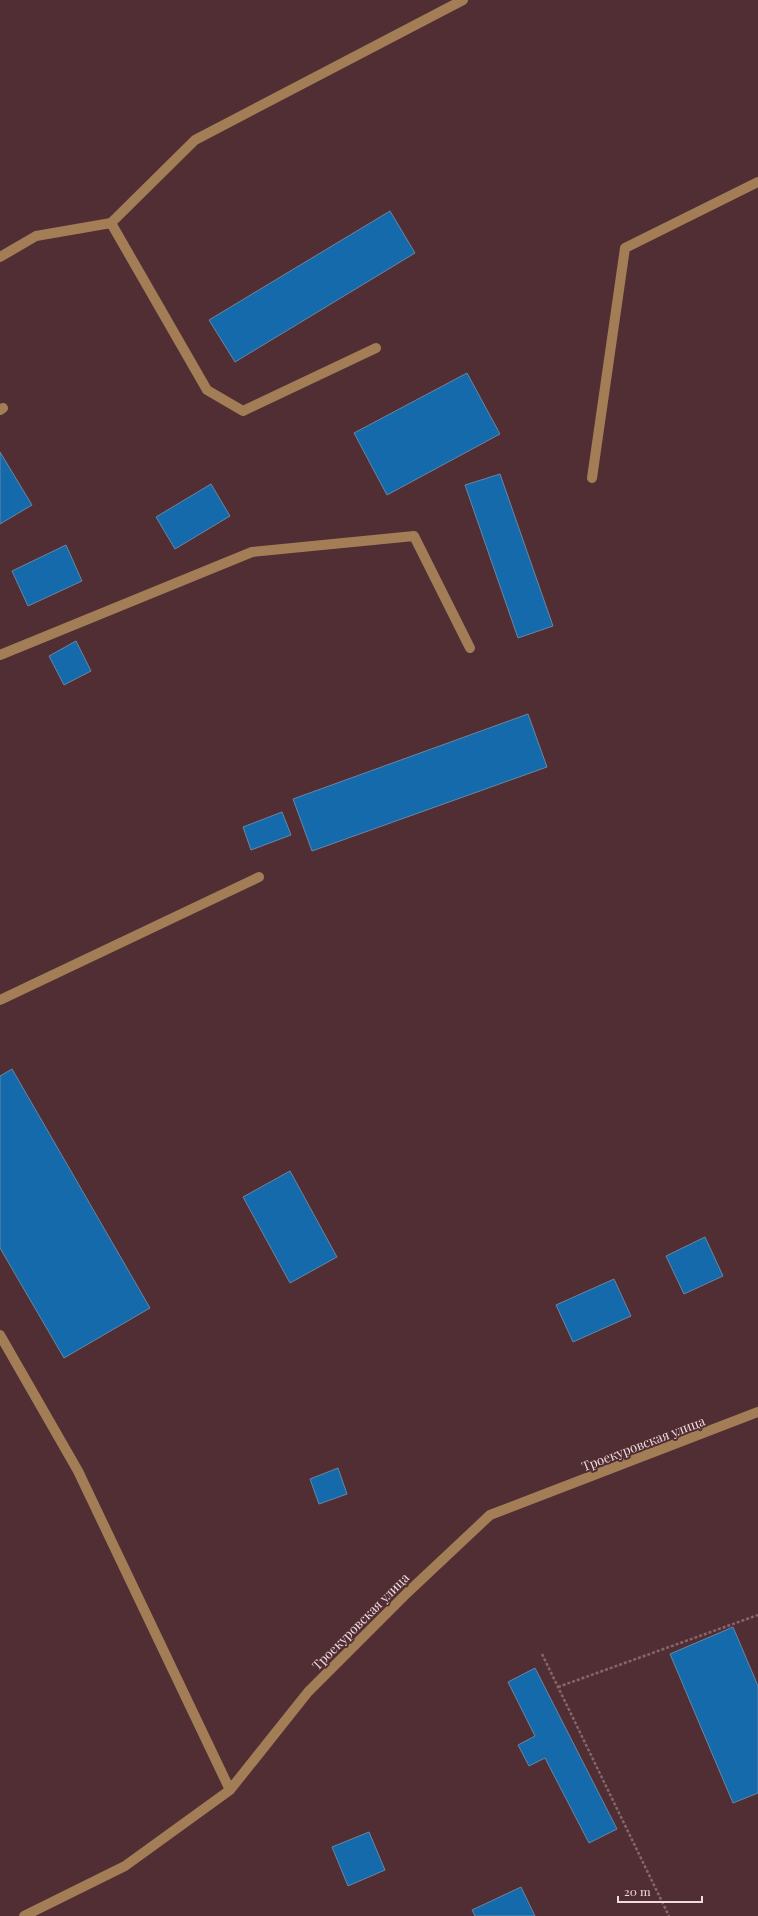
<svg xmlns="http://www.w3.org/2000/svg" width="758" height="1916" font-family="'Playfair Display',serif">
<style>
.building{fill:#156aab;stroke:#6b86a1}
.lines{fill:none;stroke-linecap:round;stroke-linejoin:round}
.path{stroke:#84666b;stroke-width:2.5;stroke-dasharray:3 2;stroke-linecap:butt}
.minor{stroke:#a27d55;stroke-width:10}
.labels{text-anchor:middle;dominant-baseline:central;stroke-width:4;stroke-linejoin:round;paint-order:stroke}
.street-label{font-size:13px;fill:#f2dbde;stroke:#502e34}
</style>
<rect width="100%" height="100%" fill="#502e34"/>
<path class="building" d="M390,211l25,42 -180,109 -26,-42z
M467,373l33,61 -113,61 -33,-62z
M0,452l32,53 -32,19z
M500,474l53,152 -35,12 -53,-153z
M211,484l19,32 -55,33 -19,-32z
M66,545l16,36 -54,25 -16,-35z
M76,641l15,30 -27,14 -15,-29z
M528,714l19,53 -235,84 -19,-52z
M282,812l9,23 -40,15 -8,-23z
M12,1069l138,239 -86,50 -64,-110v-172z
M290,1171l47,86 -47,26 -47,-86z
M705,1237l18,39 -39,18 -18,-38z
M614,1279l17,37 -58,26 -17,-37z
M338,1468l9,26 -28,10 -9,-25z
M733,1627l25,59v107l-25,10 -63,-149z
M535,1668l82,161 -28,14 -44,-85 -16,8 -11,-21 17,-9 -27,-54z
M369,1832l16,38 -37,16 -16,-39z
M521,1887l14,29h-60l-3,-6z"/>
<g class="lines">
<path class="path" d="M542,1654l127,262
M558,1687l200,-72"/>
<path class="minor" d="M111,223l96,167 36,21 133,-63
M0,257l36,-21 75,-13 84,-83 268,-140
M0,410l3,-2
M592,478l33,-230 133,-66
M0,655l252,-103 162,-16 56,112
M0,1000l259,-123
M0,1335l78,136 152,319
M24,1916l101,-50 105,-76 78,-98 99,-99 83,-78 268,-103"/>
</g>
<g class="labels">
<g class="street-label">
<text transform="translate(643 1443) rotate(-21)">Троекуровская улица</text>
<text transform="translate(360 1621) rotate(-45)">Троекуровская улица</text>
</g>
</g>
<path d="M618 1896v6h84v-6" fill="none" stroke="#f2dbde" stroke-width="2"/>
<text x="624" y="1896" font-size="12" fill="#f2dbde" stroke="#502e34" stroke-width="3" paint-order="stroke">20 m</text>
</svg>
